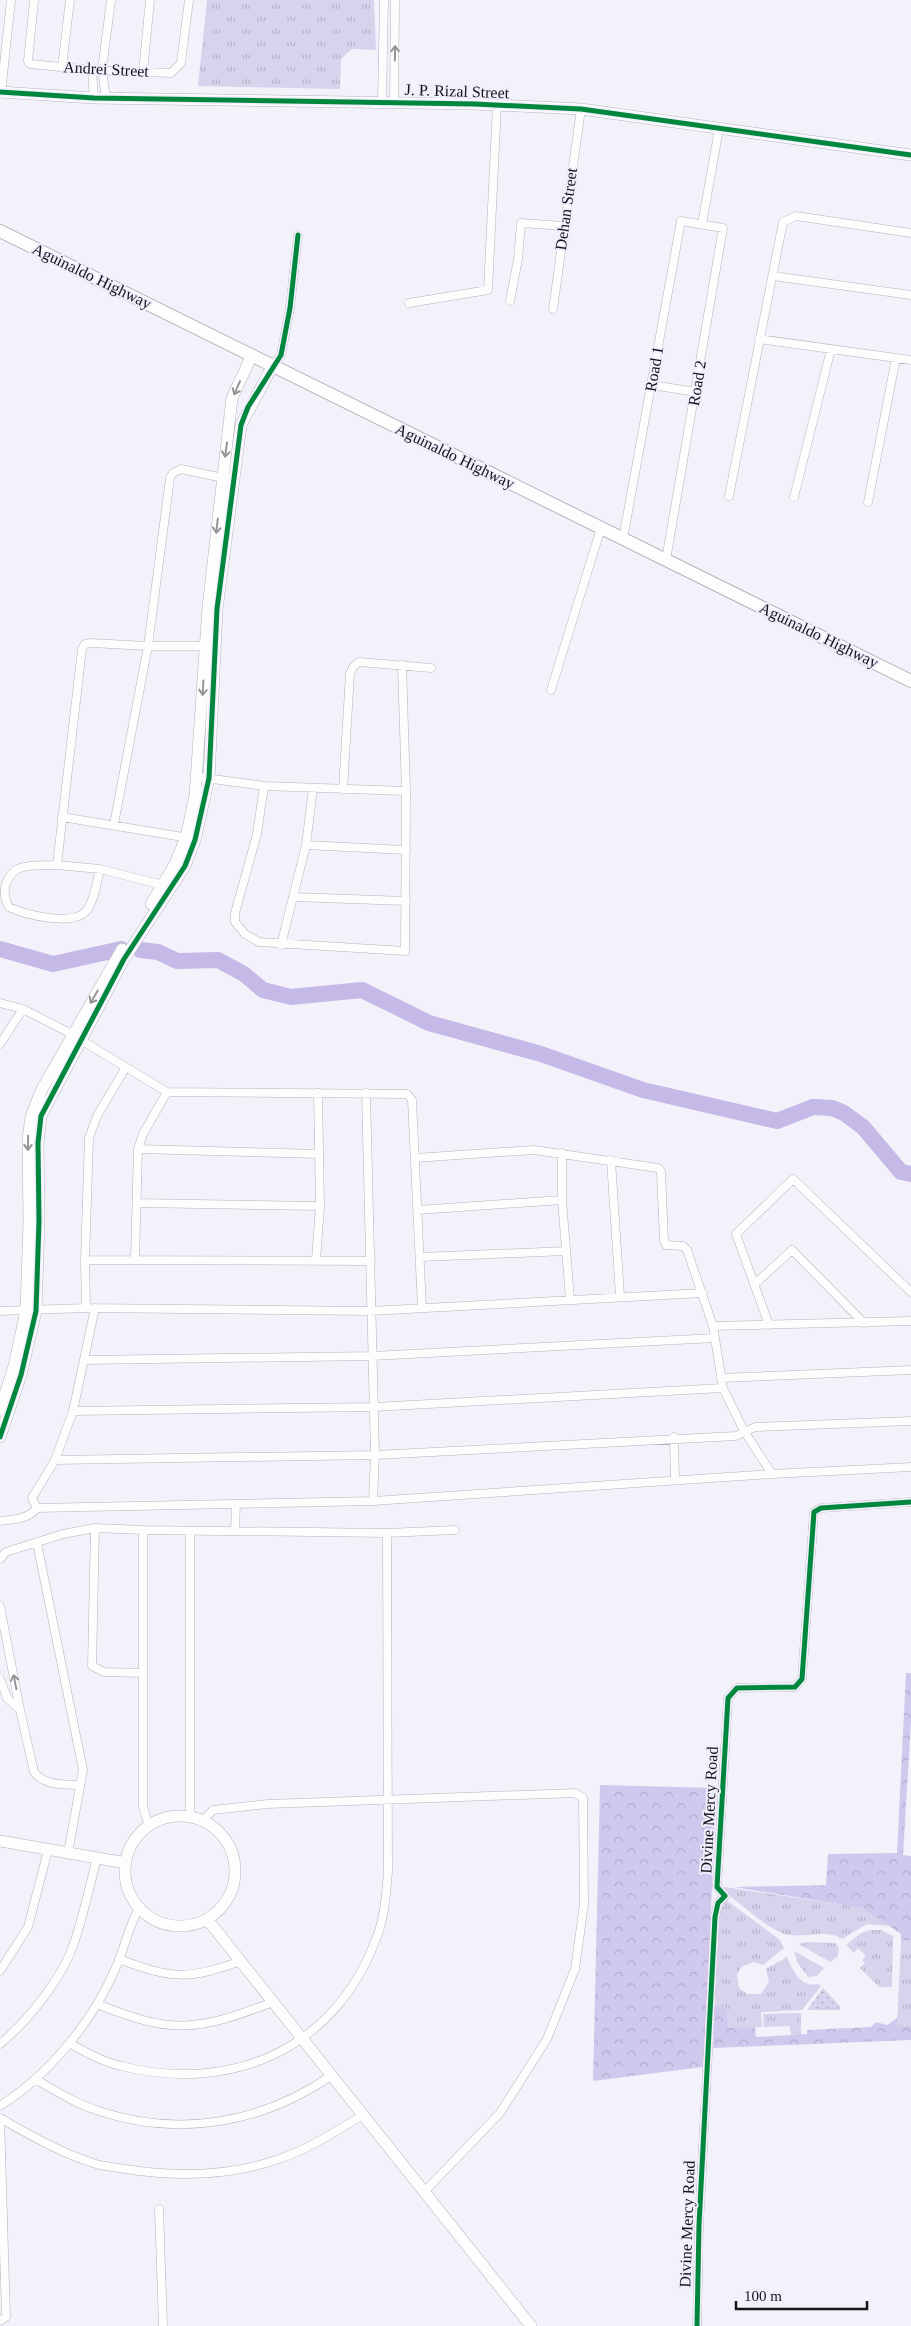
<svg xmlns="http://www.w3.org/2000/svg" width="911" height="2326" font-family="'Times New Roman',serif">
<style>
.grass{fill:url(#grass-tufts)}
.forest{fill:url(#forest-crowns)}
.garden{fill:url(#garden-dots)}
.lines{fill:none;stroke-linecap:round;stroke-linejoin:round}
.river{stroke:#c5b9e7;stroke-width:16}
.street-casing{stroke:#b4b3ba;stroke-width:9}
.secondary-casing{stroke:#b4b3ba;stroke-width:12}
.primary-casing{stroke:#b4b3ba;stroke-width:14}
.street{stroke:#fdfdfe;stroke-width:8}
.secondary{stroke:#fdfdfe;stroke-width:11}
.primary{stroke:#fdfdfe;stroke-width:12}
.cycleway-casing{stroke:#f1eefe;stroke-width:8}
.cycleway{stroke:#00873e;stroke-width:5}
.oneway{stroke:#959497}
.labels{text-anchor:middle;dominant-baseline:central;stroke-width:4;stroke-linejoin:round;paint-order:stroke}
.street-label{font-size:16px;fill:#15141a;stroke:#f1eefe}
</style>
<defs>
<pattern id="grass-tufts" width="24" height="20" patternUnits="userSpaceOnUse" patternTransform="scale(1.25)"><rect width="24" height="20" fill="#d8d2ed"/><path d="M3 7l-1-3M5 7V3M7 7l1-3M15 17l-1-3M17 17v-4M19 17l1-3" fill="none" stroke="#b8b3cb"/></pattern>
<pattern id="forest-crowns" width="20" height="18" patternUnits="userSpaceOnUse" patternTransform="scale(1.25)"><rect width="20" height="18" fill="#d1c8ee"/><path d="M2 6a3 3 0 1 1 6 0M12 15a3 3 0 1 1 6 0" fill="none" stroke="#b3abcc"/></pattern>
<pattern id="garden-dots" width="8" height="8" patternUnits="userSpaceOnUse" patternTransform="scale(1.25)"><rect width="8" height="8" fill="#d8d2ed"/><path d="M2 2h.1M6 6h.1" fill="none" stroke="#b8b3cb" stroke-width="1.8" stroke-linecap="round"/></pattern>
</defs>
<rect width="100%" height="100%" fill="#f3f2fa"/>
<path class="grass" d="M207,0h167l2,50 -24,-1 -11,10 -1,30 -142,-3z
M725,1887l139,21 26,18 -23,-2 -25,15c-16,-11 -39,0 -57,-5 -19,-6 -46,-32 -63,-44z
M726,1900l53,39 5,9 -21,17 -9,-3 -13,5 -4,8 2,13 8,6h14l8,-12 -3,-13 21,-12c6,13 13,31 31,27l3,2 -19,24 -41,2 1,15 -34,2 -13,-23 5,-94z
M870,1930h11l12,6 -1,51h-13l-19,-19 5,-5 -3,-3 4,-4 -8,-8 -4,5 -8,-8 15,-12z
M901,1940h10v86h-14z
M808,1942l27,1 4,5 -1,8 -8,6 -31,-18z
M794,1951l2,1 28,16 -7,8 -9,1 -11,-15z
M801,2013v22l-10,1 -1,-10 -26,1 -1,-13z"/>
<path class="forest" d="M906,1673h5v48l-8,134 8,1v84h-10v-6l-38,-26 -129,-21 92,-2 2,-31 69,-1z
M600,1785l117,3 -14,279 -110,14z
M715,2006l11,1 2,21 27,-1 1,10 51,-3v-4l64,-3 5,-5 11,3 10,-7v8h14v14l-198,8z"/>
<path class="garden" d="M823,1988l17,18v4h-33z"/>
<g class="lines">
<path class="river" d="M0,949l53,15 68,-15
M140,950l18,2 19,9 41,-1 26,14 19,16 28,7 71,-7 67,33 112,31 102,36 134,31 36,-14 19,1 12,5 19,14 38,45 10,2"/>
<defs>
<path id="street" d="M34,0l-6,61 2,3 62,6 79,3 10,-10 8,-63
M62,67l8,-67
M92,70l2,28
M143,72l7,-72
M1,93l10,-93
M106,98l-4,-28 9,-70
M382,102l2,-102
M394,102l1,-102
M702,224l17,-95
M773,276l138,19
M510,301l8,-42 3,-36 43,3
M409,303l79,-13 9,-185
M553,309l28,-200
M759,339l152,21
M273,365l8,-10 9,-47 8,-73
M652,385l44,7
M729,496l54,-274 13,-6 115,17
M794,497l37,-148
M868,502l28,-144
M623,539l58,-318 42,7 -57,332
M551,690l50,-162
M198,777l66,9 142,5
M264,786l-7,48 -22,79v9l10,12 14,8 146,9 1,-160 -4,-126
M343,789l7,-115 3,-7 6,-5 72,6
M62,817l127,21
M114,824l34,-178 22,-168 3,-5 8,-4 47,10
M306,845l100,5
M57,865c-21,1 -44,-4 -51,19 -3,9 -1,16 3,23 16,8 66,20 78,3 8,-11 10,-29 13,-41
M167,886l-67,-17 -43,-4 25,-216 3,-5 6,-1 57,3h62
M293,897l113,4
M281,945l25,-100 7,-57
M0,1003l23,6 43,22 101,61 240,2 5,6 10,208
M0,1044l23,-35
M366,1093l9,362 -2,46
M138,1149l181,5
M562,1153v47l8,99
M415,1158l119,-8 124,18 3,4 3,68 2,5 17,1 4,4 26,76 10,62 21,43 28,43
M611,1160l9,136
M137,1203l183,3
M418,1210l144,-10
M421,1257l145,-6
M135,1259l3,-110 5,-15 24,-42
M85,1260l286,1
M316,1260l4,-54 -2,-113
M755,1284l37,-34 72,73
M86,1308l-1,-48 4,-122 8,-22 29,-49
M0,1311l86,-3 284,3 333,-18
M769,1325l-33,-91 57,-55 118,113
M713,1326l198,-5
M85,1360l287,-4 343,-18
M721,1378l190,-8
M73,1411l301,-4 349,-19
M674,1437l1,43
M55,1460l320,-5 361,-19 19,-9 156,-6
M37,1508l336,-7 399,-27 139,-7
M37,1508l-5,-10 23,-38 18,-49 22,-103
M0,1521c14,-2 27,-1 37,-13
M95,1528l-3,138 12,6 39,1
M143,1530v277l6,19
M190,1531v286
M235,1531l1,-27
M37,1543l46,227 -15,83
M0,1559l6,-7 57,-18 32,-6 48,2 244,3 68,-3
M0,1606l20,104 -13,-12 -7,-19
M20,1710l14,62c11,14 29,12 45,13
M202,1821l11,-11 55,-6 307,-11 8,5 1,106 -9,65 -28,70 -47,74 -76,79
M119,1959c52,20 69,21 122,2
M0,1971l28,-44 20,-77
M97,2004c77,31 100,27 176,-2
M69,2043c16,9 34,19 52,23 111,28 214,-17 255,-127 9,-22 10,-44 12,-67l-1,-339
M0,2044c29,-24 64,-68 75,-104 9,-27 15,-55 22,-82
M35,2079c21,12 41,25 64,32 81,27 164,12 233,-36
M0,2106c50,-32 94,-86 117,-141 8,-19 12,-39 22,-57
M0,2118c31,18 61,35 96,46 9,3 20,3 29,5 51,8 105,7 154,-10 30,-10 57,-28 84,-44
M0,2118l6,199 -6,4
M159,2209l4,117
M697,2326l2,-101 16,-308 3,-14 7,-7 -8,-9 11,-189 9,-10 58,-1 7,-8 12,-167 7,-4 90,-6"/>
<path id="secondary" d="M0,92l94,6 381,6 106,5 330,46
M151,904l24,-40 11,-27 9,-41 13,-189 24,-209 20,-43
M0,1410l14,-44 12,-55 3,-90 -1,-82 3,-22 10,-26 81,-142
M0,1437l21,-62 15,-64 3,-90 -1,-78 3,-27 83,-157 61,-93 10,-26 14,-62 8,-169 24,-184 32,-60
M125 1871a55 55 0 1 1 110 0a55 55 0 1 1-110 0Z
M0,1841l126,22
M207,1919l324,407"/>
<path id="primary" d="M0,231l911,450"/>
</defs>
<use href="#street" class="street-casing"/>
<use href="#secondary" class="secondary-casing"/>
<use href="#primary" class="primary-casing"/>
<use href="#street" class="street"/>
<use href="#secondary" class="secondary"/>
<use href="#primary" class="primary"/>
<defs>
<path id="cycleway" d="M0,92l94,6 381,6 106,5 330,46
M0,1437l21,-62 15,-64 3,-90 -1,-78 3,-27 83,-157 61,-93 10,-26 14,-62 8,-169 24,-184 7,-18 33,-52 9,-47 8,-73
M697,2326l2,-101 16,-308 3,-14 7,-7 -8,-9 11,-189 9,-10 58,-1 7,-8 12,-167 7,-4 90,-6"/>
</defs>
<use href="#cycleway" class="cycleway-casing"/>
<use href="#cycleway" class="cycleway"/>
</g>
<defs><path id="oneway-shaft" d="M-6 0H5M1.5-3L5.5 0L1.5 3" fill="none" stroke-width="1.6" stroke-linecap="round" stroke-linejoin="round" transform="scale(1.25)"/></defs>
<g class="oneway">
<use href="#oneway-shaft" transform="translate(395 53) rotate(-89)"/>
<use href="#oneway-shaft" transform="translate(237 388) rotate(114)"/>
<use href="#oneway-shaft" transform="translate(226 450) rotate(98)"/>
<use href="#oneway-shaft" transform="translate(217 526) rotate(96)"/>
<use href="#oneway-shaft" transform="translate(203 688) rotate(93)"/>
<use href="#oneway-shaft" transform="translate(94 997) rotate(120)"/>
<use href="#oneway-shaft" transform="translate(28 1143) rotate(91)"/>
<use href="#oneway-shaft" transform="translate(15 1682) rotate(-101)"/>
</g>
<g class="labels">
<g class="street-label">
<text transform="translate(106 69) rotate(3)">Andrei Street</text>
<text transform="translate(457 91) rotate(2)">J. P. Rizal Street</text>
<text transform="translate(566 209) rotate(-82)">Dehan Street</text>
<text transform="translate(92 276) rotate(26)">Aguinaldo Highway</text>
<text transform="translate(654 369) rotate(-80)">Road 1</text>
<text transform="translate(697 383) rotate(-81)">Road 2</text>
<text transform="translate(455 456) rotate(26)">Aguinaldo Highway</text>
<text transform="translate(819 635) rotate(26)">Aguinaldo Highway</text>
<text transform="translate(709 1810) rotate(-87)">Divine Mercy Road</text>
<text transform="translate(687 2224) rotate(-88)">Divine Mercy Road</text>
</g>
</g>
<path d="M736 2301v8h131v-8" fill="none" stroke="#15141a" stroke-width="2.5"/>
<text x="744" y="2301" font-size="15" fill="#15141a" stroke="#f1eefe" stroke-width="4" paint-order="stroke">100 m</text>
</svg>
